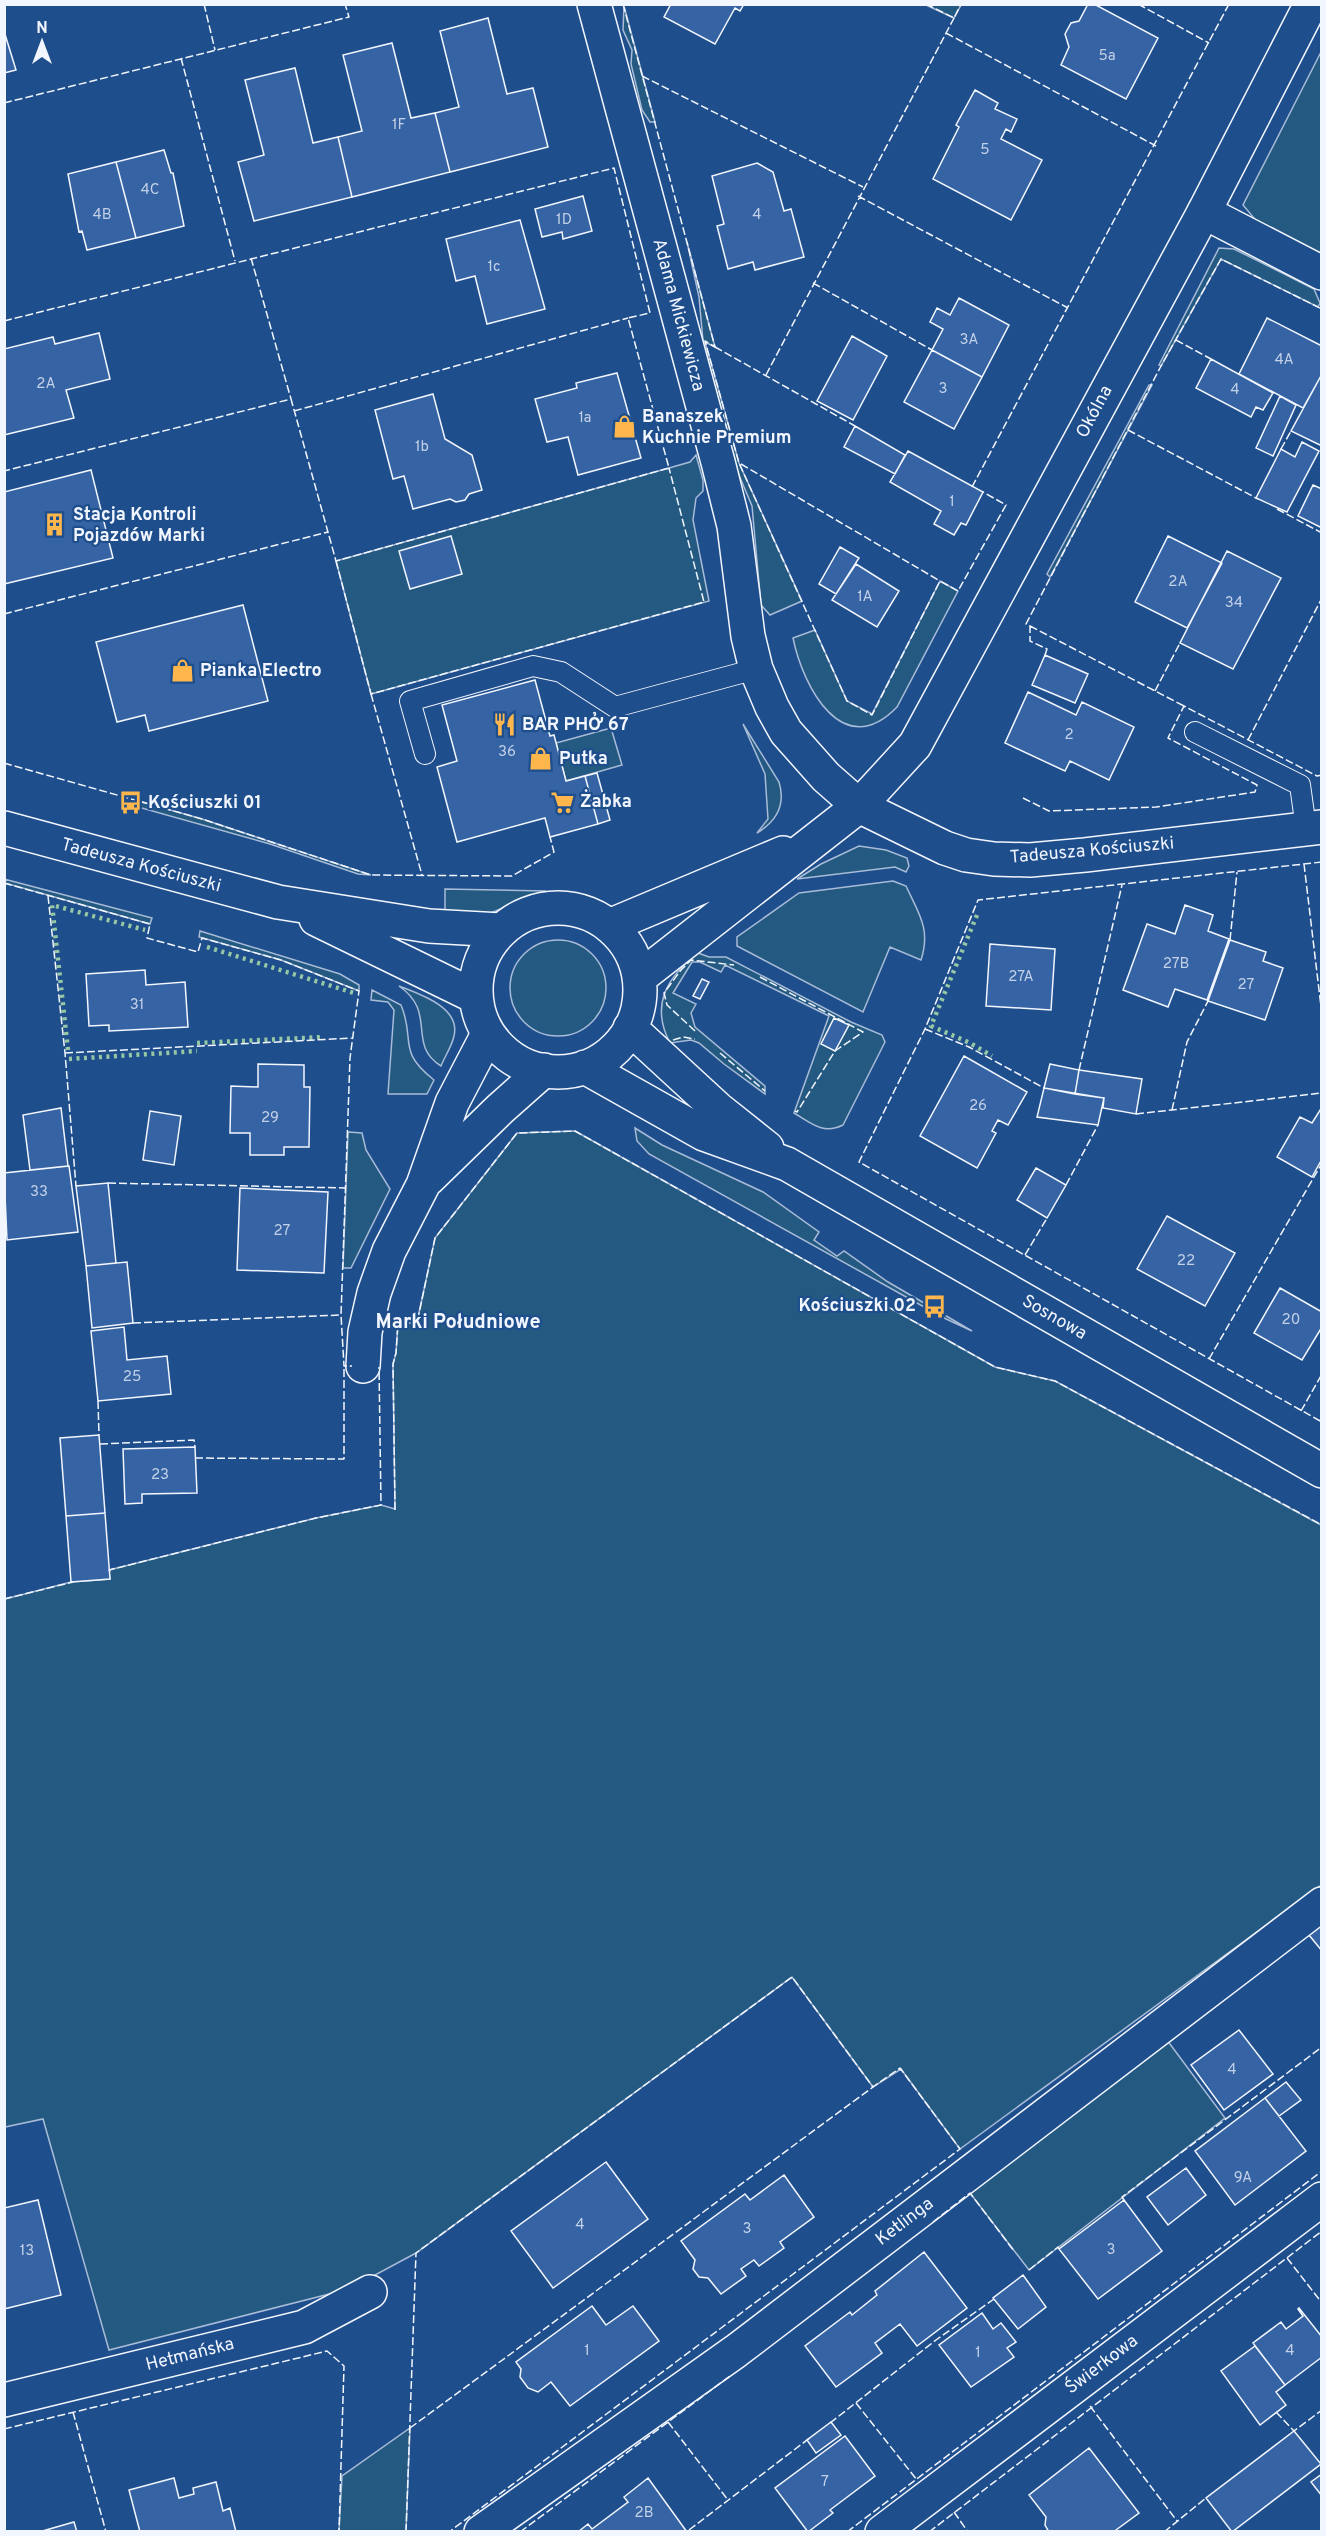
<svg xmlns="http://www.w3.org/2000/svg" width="1326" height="2536" font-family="Overpass,sans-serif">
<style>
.green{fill:#245a82;stroke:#a8bbd7;stroke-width:1.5}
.building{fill:#3563a3;stroke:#f2f6ff;stroke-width:1.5}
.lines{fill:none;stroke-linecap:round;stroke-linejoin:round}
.service-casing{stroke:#f2f6ff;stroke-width:22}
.minor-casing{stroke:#f2f6ff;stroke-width:36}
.tertiary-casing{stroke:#f2f6ff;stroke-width:36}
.service{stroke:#1f4e8c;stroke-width:20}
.minor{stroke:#1f4e8c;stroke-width:33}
.tertiary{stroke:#1f4e8c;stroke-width:33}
.hedge{stroke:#97c8a6;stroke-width:4.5;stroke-dasharray:3 4.5;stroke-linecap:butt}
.fence{stroke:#f2f6ff;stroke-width:1.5;stroke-dasharray:8 3;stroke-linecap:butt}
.labels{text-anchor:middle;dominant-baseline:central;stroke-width:4.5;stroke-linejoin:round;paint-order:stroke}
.number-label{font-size:15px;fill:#c3d1e8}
.street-label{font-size:18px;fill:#f2f6ff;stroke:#1f4e8c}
.poi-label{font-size:18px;font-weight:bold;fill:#f2f6ff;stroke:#1f4e8c;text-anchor:start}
.neighbourhood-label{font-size:20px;font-weight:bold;fill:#f2f6ff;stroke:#1f4e8c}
</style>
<rect width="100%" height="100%" fill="#1f4e8c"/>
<path class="green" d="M926,5l35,-1v1l-7,13z
M624,6l31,116h-5l-8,-12 -11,-46 1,-14 -9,-20z
M1321,52v203l-63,-32 -15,-18z
M687,242l28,105 -10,-5 34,121 63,138 -32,14 -9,-10 -9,-99 -16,-38 -33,-127 -4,-44z
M1219,248l15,1 80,40 6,14 -2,4 -97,-48 -60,107 -2,-1z
M1149,385h3l-102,192 -3,-3z
M696,455l7,25v11l-7,7 -3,22 16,81 -338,93 -35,-133 333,-93 21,-6z
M940,581l18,10 -61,116c-54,56 -94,-20 -104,-69l22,-8 32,71 25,13z
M743,724l36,58c7,23 -2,39 -22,51l11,-14 -3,-45z
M611,728l11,37 -56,16 -10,-38z
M139,801l63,18 169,56 -13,-1 -88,-30 -132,-37z
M859,846l27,4 21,8 2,8 -3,6 -11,-5 -98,12 24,-15z
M4,879l148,39 -2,6 -145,-41z
M893,881l13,5c13,28 25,43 15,74l-31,-13 -27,65 -126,-66v-9l62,-44z
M445,889l101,2c-19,4 -35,14 -53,21 -15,5 -33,2 -48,1z
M200,931l140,43 19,11v6l-78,-31 -82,-23z
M510 988a48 48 0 1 1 96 0a48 48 0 1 1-96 0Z
M698,953l11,4h17l125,65 31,13 3,7 -42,83c-20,10 -32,-2 -49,-12l35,-97 -104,-51 -4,7 -21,-10h-8l-19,31 23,11 -5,9 4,14 70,59v8l-41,-30 -25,-21 -8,-3 -21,3c-20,-38 -3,-66 28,-90z
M399,986c20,8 62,21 55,50 -2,10 -9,20 -13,30 -35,-22 -3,-53 -42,-80z
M372,990l29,15c15,36 -5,45 33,75l-7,14h-39l6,-84 -6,-8 -17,-2z
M635,1128l27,17 101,47 56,40 -5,8 23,16 7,-5 44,31 84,49 -28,-13 -295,-164 -12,-13z
M575,1131l420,236 60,14 266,144v360l-361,264 -59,-80 -28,18 -81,-110 -376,276 -67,36 -240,61 -66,-231 -38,8v-528l66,-17 39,-3 -1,-9 207,-52 65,-13 14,4 -2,-145 3,-11 2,-30 19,-1 18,-84 82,-105z
M348,1132l14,1 4,17 24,39 -39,79h-8z
M1167,2040l58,78 -196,152 -59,-77z
M410,2428l-4,103h-67l3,-55z"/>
<path class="building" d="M671,4h73l-4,7 -5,-3 -20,36 -51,-27z
M1088,4h6l64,34 -32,61 -65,-34 8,-18 -4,-13 6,-11 8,-2z
M488,18l19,76 26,-6 15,59 -98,25 -15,-59 24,-6 -19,-76z
M4,31l12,39 -12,3z
M392,43l19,75 24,-5 15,59 -98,25 -14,-60 24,-6 -19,-76z
M295,68l18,75 25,-6 14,60 -98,24 -16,-59 26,-7 -19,-75z
M975,90l23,13 -3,6 22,10 -6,13 -5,-3 -5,10 41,21 -31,60 -78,-41 26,-52 -3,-2z
M164,150l7,23h2l11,53 -48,12 -20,-76z
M116,162l20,76 -49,12 -5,-19 -3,1 -11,-58z
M757,163l16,9 11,39 7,-2 13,48 -49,13 -2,-8 -25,7 -11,-43 7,-2 -12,-48z
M583,196l9,35 -29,8 -1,-7 -20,5 -7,-28z
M520,220l25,89 -58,15 -12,-48 -19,5 -10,-42z
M959,298l50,27 -27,52 -50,-27 11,-21 -13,-7 7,-14 13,7z
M1267,318l55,28v28l-19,34 -64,-34z
M99,333l11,46 -44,11 8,28 -70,17v-86l49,-12 2,7z
M852,336l35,20 -34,64 -36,-19z
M932,350l50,27 -28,52 -50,-27z
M1211,359l62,34 -10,17 -7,-3 -5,10 -55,-29z
M617,373l24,85 -63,17 -10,-38 -21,5 -12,-43 42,-11 -1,-5z
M1322,374v72l-31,-15z
M433,394l12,45 27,16 10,35 -13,4 -4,6 -9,2 -6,-3 -37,10 -9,-33 -11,3 -18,-69z
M1280,396l16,9 -23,51 -17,-8z
M855,426l50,29 -10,19 -51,-27z
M1302,442l17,9 -32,61 -31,-14 25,-49 14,8z
M908,451l75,41 -17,33 -5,-2 -7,12 -20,-11 7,-13 -51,-29z
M91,470l22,88 -109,26v-92z
M1313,485l9,4v39l-24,-12z
M451,536l11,38 -52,15 -11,-38z
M1168,536l54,27 -35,65 -52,-26z
M840,547l19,11 -23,36 -17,-10z
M1227,551l54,27 -48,91 -53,-26z
M856,564l43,27 -22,36 -45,-27z
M243,605l25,96 -119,30 -4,-16 -28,7 -21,-80z
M1045,655l43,19 -13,29 -43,-18z
M535,680l15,56 4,-1 12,46 19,-5 13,48 -48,13 -5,-19 -88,24 -20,-75 20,-6 -15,-56z
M1028,692l48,23 6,-13 52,25 -25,53 -39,-19 -5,10 -60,-28z
M597,773l13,47 -12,4 -13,-48z
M1185,905l28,10 -5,16 21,8 -22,61 -32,-11 -7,18 -45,-17 24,-66 28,10z
M1230,940l36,12 -3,9 20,7 -18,52 -57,-19z
M990,944l65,5 -4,61 -65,-4z
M145,970l1,15 39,-3 3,45 -79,4v-6l-20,1 -3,-52z
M702,979l7,3 -9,17 -7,-3z
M834,1018l15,7 -14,26 -14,-7z
M964,1056l63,36 -19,33 -10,-5 -6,11 4,2 -19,35 -57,-32z
M258,1064l46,1v22h6l-1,60h-25v8h-34v-22h-20l1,-47 27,1z
M1050,1064l29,6 -4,24 -31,-6z
M1079,1070l63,9 -6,35 -33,-6 1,-10 -29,-4z
M1044,1088l60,10 -6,27 -61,-8z
M1322,1107v52l-10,18 -35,-20 23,-40 12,6z
M61,1108l7,58 -38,4 -7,-55z
M150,1111l31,5 -7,49 -31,-5z
M69,1166l9,66 -71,8 -3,-67z
M1036,1168l30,17 -19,33 -30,-18z
M108,1183l8,80 -30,3 -10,-80z
M240,1188l88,4 -4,81 -87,-3z
M1167,1216l68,37 -30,53 -68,-37z
M127,1262l6,61 -41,5 -6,-62z
M1280,1288l42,24v15l-20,33 -48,-27z
M124,1327l3,33 40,-4 4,38 -73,7 -7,-70z
M99,1435l6,78 -39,3 -6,-78z
M195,1447l2,46 -55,1v9l-17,1 -2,-55z
M105,1513l5,66 -39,3 -5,-66z
M1322,1925v26l-13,-16z
M1239,2030l34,44 -49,36 -33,-45z
M1286,2082l15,18 -22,16 -14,-18z
M1265,2098l41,53 -71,54 -40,-54z
M606,2162l42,57 -95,69 -42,-57z
M1186,2168l20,27 -38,30 -21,-28z
M784,2175l30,42 -34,25 4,6 -25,18 -5,-6 -13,9 5,7 -25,18 -13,-16 -9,-1 -6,-8 2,-9 -14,-19 64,-47 5,6z
M38,2200l23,95 -57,14v-101z
M1124,2200l38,51 -64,48 -39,-50z
M924,2252l43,56 -50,38 -17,-22 -25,19 7,10 -46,34 -31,-41 45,-34 2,3 25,-20 -2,-4z
M1023,2275l23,32 -28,22 -25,-31z
M592,2306l14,19 27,-19 26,35 -89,65 -19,-24 -13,10 -10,-4 -8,-11 1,-8 -5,-7z
M1299,2308l23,29v20l-37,28 -32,-42 28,-21 5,7 17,-13 -5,-7z
M982,2313l11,16 8,-6 15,19 -9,6 7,9 -43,30 -32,-42z
M1255,2346l30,39 -9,7 10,13 -26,20 -39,-54z
M831,2422l10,13 -25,18 -9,-13z
M1294,2431l27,33 -89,68 -26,-34z
M845,2436l30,40 -45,34 3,3 -25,19 -33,-44z
M1089,2448l50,65 -23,17 2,2h-69l-4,-7 1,-8 -17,-22z
M1322,2474v22l-11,-14z
M174,2478l5,20 15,-4 -1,-6 23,-6 7,29 7,-3 6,24h-96l-11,-42z
M648,2478l39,54h-109l10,-8 4,5 36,-27 -4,-5z
M74,2522l3,10h-38z"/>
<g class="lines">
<defs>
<path id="service" d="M1195,732l105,53 6,43
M425,754l-15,-53 123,-35 28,6 54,35 141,-38"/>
<path id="minor" d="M594,4l124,458 16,64 14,110 8,33 16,38 14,25 40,45 33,29 86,42 21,7 28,4 36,1 55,-5 237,-28
M1204,212l118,61
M428,1179l72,-70 44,-39
M363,1366l2,-34 9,-39 15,-42 34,-66 29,-82 36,-69
M4,2400l300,-73 66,-35
M481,2532l255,-181 586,-447
M882,2532l440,-333"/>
<path id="tertiary" d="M4,828l274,74 151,24 72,4
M476 990a82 82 0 1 1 164 0a82 82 0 1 1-164 0Z
M316,919l160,78
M609,926l174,-73
M639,978l220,-172 56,-61 289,-533 107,-208
M630,1028l88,81 49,39
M585,1067l119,67 83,30 535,307"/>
</defs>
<use href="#service" class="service-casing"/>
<use href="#minor" class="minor-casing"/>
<use href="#tertiary" class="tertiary-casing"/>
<use href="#service" class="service"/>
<use href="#minor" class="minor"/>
<use href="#tertiary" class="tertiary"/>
<path class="hedge" d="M977,915l-46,111 39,17 22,13
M207,947l147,46
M197,1043l127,-6
M68,1050l-16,-145 93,25
M69,1059l128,-8"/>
<path class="fence" d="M204,4l11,46
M623,4l92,343 -10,-6 34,122 108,238 25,14 68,-134 18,10 48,-86 -23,-13
M926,4l28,14 7,-14
M1138,4l71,39
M946,33l210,113
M181,58l54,203
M642,76l221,111
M4,103l345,-86 -4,-13
M858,196l210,112
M251,258l40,141
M813,283l119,67
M4,321l610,-153 36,145 -22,5 41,150 -333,93 -45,-162 -287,72
M1176,340l35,19
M715,347l140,79
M766,375l188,-357
M294,411l334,-93
M1128,430l130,69
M1281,449l10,-18
M741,464l199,117
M972,487l257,-483
M1277,509l45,24
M336,561l35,133 333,-92 -35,-134
M4,614l324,-82
M1030,626l154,80
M1045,655l2,-6 -17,-8v-15l-4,-2 135,-258 60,-107 101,50
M1155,691l25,-48
M371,694l51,181
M1248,740l74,-142
M4,763l198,56 169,56 141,1 42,-24 -4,-15
M1023,798l26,13 107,-4 99,-15 2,-7 -89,-47 16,-32 133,70 5,-1
M1322,862l-344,38 -53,129 -66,133 463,260
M1304,864l18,151
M4,883l146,41 -3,14 51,14 4,-14 79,22 78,31 -9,67 -9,257 3,51h8
M48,896l17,157 11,133
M1230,940l7,-68
M760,977l103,55 -28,19 -38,61 -2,-1
M925,1029l44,18 75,41
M695,1031l-28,-26 -3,-12 17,-23 10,-10 43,5
M673,1040l10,-3 12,2
M65,1053l288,-15
M720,1053l45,38
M1079,1070l43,-185
M1172,1110l15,-68 21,-41
M1136,1114l186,-21
M108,1183l238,5
M1066,1185l32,-60
M1025,1255l22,-37
M133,1323l208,-8
M1209,1359l113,-196
M98,1401l1,34
M1301,1411l21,-37
M100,1444l94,-4 1,7
M195,1458l149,1v-93
M395,1510l-2,-146 3,-11 2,-30h19l18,-85 82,-105 58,-2 420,236 60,14 267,144
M110,1572l-1,-2 207,-52 65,-13 -2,-138
M4,1599l69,-17
M1124,2200l-2,-3 200,-150
M933,2222l37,-29 44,58
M1287,2258l35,45
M1029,2270l29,-23 1,2
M856,2403l61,77
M1090,2406l87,115
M73,2412l33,120
M1276,2412l18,19 28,-21
M668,2422l60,78
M830,2423l106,-83 58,-41
M410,2428l463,-341
M4,2429l323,-78 17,15 -5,166
M954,2512l14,20
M689,2530l122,-93
M406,2532l10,-279 376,-276 81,110 27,-19 60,81 -511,383
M520,2532l210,-156
M847,2532l475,-361
M929,2532l393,-301
M1164,2532l42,-34"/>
</g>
<defs>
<symbol id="shop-bare" viewBox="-9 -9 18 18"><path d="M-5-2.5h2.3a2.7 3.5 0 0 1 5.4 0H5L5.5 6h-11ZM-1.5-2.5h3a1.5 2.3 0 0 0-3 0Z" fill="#ffb74d" stroke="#1f4e8c" stroke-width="2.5" paint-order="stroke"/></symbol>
<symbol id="building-bare" viewBox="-9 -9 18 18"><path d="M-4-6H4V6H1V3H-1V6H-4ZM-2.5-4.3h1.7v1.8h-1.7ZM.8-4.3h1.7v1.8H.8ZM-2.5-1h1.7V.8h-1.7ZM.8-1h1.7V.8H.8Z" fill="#ffb74d" stroke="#1f4e8c" stroke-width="2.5" paint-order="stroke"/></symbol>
<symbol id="restaurant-bare" viewBox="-9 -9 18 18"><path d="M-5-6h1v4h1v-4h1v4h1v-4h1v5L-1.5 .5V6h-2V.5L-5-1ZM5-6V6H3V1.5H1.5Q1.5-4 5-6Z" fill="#ffb74d" stroke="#1f4e8c" stroke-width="2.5" paint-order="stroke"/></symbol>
<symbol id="supermarket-bare" viewBox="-9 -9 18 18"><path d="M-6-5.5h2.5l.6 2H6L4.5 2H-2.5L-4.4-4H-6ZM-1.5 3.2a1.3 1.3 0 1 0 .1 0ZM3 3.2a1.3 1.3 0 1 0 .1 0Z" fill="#ffb74d" stroke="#1f4e8c" stroke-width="2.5" paint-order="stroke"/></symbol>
<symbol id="bus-bare" viewBox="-9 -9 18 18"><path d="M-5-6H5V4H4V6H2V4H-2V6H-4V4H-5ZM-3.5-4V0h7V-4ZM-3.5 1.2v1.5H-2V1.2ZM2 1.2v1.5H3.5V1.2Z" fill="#ffb74d" stroke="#1f4e8c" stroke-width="2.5" paint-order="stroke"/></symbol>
</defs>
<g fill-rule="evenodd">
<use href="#shop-bare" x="608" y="410" width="33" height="33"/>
<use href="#building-bare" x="38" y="508" width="33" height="33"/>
<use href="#shop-bare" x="166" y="654" width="33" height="33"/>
<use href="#restaurant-bare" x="488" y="708" width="33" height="33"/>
<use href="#shop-bare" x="524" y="742" width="33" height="33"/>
<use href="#supermarket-bare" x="546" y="786" width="33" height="33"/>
<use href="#bus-bare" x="114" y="786" width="33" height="33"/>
<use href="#bus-bare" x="918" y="1290" width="33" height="33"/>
</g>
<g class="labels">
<g class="number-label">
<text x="1107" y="56">5a</text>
<text x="399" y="125">1F</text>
<text x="985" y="150">5</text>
<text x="150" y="190">4C</text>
<text x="102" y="215">4B</text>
<text x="757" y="215">4</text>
<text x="564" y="220">1D</text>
<text x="494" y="267">1c</text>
<text x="969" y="340">3A</text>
<text x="1284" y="360">4A</text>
<text x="46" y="384">2A</text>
<text x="943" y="389">3</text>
<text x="1235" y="390">4</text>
<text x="585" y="418">1a</text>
<text x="422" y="447">1b</text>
<text x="952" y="502">1</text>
<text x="1178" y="582">2A</text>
<text x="865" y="597">1A</text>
<text x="1234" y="603">34</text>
<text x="1069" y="735">2</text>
<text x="507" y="752">36</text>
<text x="1176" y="964">27B</text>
<text x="1021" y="977">27A</text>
<text x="1246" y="985">27</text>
<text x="137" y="1005">31</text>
<text x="978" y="1106">26</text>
<text x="270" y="1118">29</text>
<text x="39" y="1192">33</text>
<text x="282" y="1231">27</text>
<text x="1186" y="1261">22</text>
<text x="1291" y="1320">20</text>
<text x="132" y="1377">25</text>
<text x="160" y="1475">23</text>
<text x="1232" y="2070">4</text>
<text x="1243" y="2178">9A</text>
<text x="580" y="2225">4</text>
<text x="747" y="2229">3</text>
<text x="1111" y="2250">3</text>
<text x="27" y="2251">13</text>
<text x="587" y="2351">1</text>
<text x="1290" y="2351">4</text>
<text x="978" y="2353">1</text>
<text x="825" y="2482">7</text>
<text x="644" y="2513">2B</text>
</g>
<g class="street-label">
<text transform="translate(678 315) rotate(75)">Adama Mickiewicza</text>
<text transform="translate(1095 412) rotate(-62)">Okólna</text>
<text transform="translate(1092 851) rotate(-5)">Tadeusza Kościuszki</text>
<text transform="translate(141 866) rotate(15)">Tadeusza Kościuszki</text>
<text transform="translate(1054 1318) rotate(30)">Sosnowa</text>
<text transform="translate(905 2222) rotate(-37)">Ketlinga</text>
<text transform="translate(190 2355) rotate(-14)">Hetmańska</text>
<text transform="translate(1102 2365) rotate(-37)">Świerkowa</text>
</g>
<g class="poi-label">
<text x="642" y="417">Banaszek<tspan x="642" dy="21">Kuchnie Premium</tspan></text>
<text x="73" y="515">Stacja Kontroli<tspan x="73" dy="21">Pojazdów Marki</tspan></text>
<text x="200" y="671">Pianka Electro</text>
<text x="522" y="725">BAR PHỞ 67</text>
<text x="559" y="759">Putka</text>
<text x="580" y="802">Żabka</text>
<text x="148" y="803">Kościuszki 01</text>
<text x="916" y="1306" text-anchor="end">Kościuszki 02</text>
</g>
<g class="neighbourhood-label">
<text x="458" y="1323">Marki Południowe</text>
</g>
</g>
<rect width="1326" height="2536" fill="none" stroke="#f2f6ff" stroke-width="12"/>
<g transform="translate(42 42)" stroke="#1f4e8c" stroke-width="4.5" paint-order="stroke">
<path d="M0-4.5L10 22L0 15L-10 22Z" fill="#f2f6ff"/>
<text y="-9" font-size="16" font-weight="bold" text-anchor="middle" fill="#f2f6ff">N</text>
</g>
</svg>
